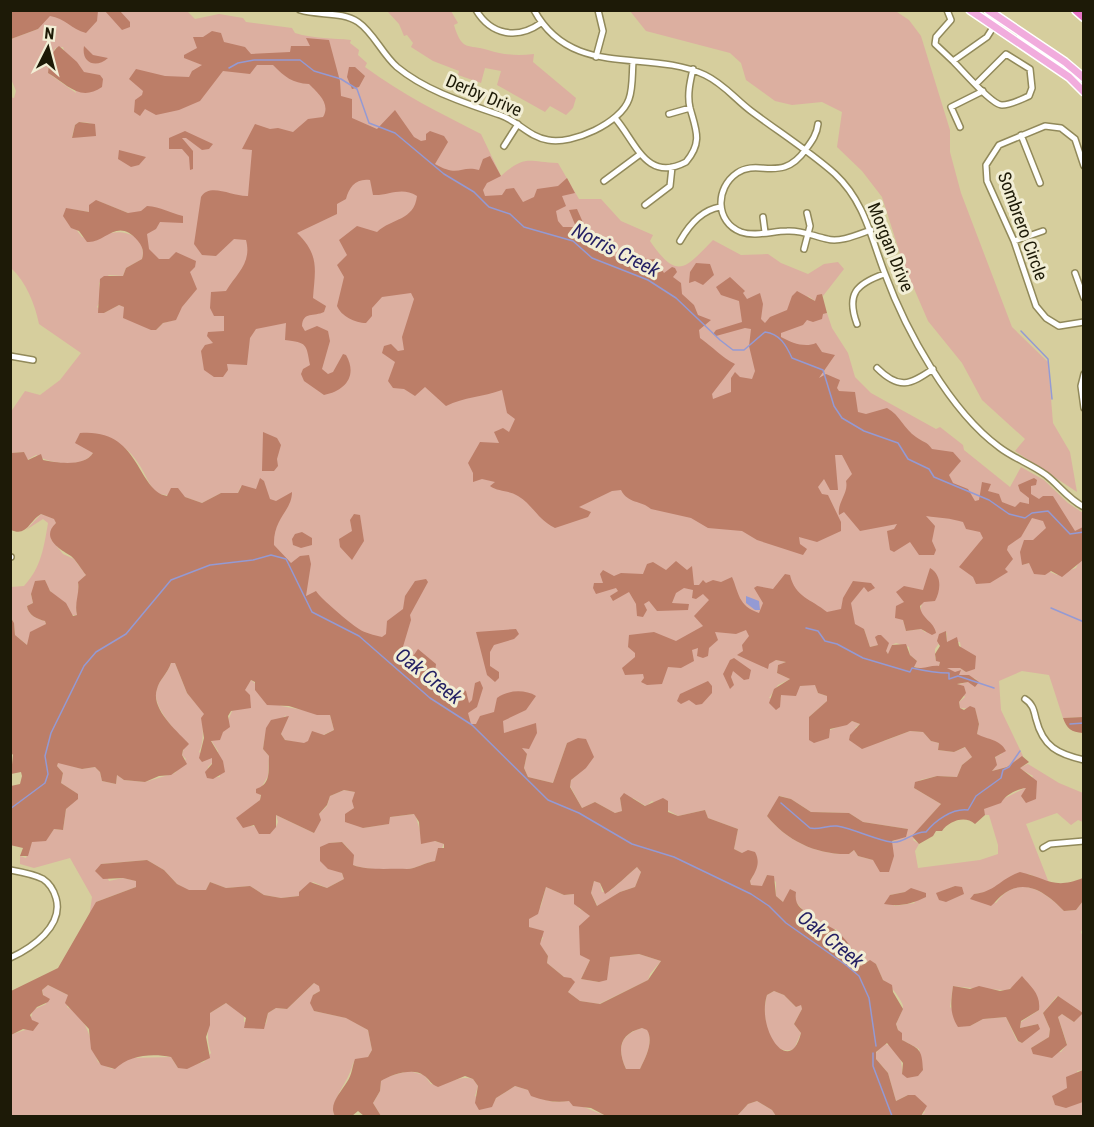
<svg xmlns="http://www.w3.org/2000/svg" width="1094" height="1127" font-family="'Roboto Condensed',sans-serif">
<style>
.green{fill:#dcafa0;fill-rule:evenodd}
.forest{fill:#bc7e68;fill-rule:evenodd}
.water{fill:#949ad4}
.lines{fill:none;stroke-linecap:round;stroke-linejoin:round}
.stream{stroke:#949ad4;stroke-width:1.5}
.minor-casing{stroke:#91895a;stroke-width:8}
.major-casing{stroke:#fff;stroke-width:10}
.highway-casing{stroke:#fff;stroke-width:11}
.minor{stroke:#fff;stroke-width:5}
.major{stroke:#f1acdd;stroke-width:7}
.highway{stroke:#e875c7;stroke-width:8}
.labels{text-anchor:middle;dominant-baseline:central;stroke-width:6;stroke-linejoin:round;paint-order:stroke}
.street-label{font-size:18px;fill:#1d1a07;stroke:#f2eed5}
.water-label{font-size:20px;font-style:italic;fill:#231f63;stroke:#f2eed5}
</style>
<rect width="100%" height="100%" fill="#d6ce9d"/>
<path class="green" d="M894,10l15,10 12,16 29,94v22l11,41 51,134 36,35 5,61 17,29 7,40 -62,-41 10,-12 -43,-39 -20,-37 -34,-42 -25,-58 -21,-66 -20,-26 -25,-24 5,-35 -20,-10 -30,3 -17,-4 -29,-21 -5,-17 -11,-10 -84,-22 -16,-20z
M51,11h136l8,8 24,-5 24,4 3,4 46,6 3,5c19,6 38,5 56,7l-1,3 9,7 -1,5 9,8 -2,4c38,28 75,46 116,67l20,42c25,-22 26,-14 57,-13l21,36h22l20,22 32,14 -3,6c27,39 34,29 63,-1l28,15 27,-1 13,9 27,11 16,-10 14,-2 6,7 -21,27 -1,-2 -7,7 -8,-6 16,19 4,-1 5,15 16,25 7,24 16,16 65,36 4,-2 23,18 1,5 46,37 11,-20 23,13 24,23 15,10v27l-61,25 7,-2 28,12 19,-7 4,-8h3v157l-20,1 -14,-43 -27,-4 -23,10 2,29 22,46 -16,11 -15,4 4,-15 6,-2 -25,-20 2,-10 -4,-15 -15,-1 -1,-6 6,-5 -8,-12 20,-6 -19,-3 -12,-8h14l6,4 10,-15 -15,-9 -1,-6h-13v-10l-12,17v9l5,4 -1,4 -14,4 -12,-4 4,-5 -7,-6 -1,-8 -13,-4 -4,2 -3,10 -11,-13v3l-8,2 -6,-18 -105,36 17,-5 10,2 -8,3 -1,8 13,6 -12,6 -9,13 12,1v-4l18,-9 16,-2 3,9 9,3v5l-18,16v22l43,-18 8,3 -5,4 29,13 26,-10 13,1 8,9 8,2 -1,7 16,2 12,-5 6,10 -10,8 -5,12 -20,-1 -17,4 -6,8 27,16 -24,27 -4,9 6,4 -4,7 3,17 62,-8 18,-6v-9l-9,-30h-4l-2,-6 44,-22 -5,14 11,-25 -14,-8 9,-4 31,19 24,10v29l-5,-2 -7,5 -14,-12 -31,11 23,59 -20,-9c-18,7 -36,18 -55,20l22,9c21,-30 48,-13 68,8l12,-1 7,-9v27l-2,4 3,8 -1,130 -6,1 4,32 2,-1v14h-162l4,-4 -17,-17 -12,6 -8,-28 -12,-14v-6l7,-9c15,0 20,18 19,30l21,-4 -4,-21 -17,-9 -6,-16c2,-5 7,-13 7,-18 -1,-6 -15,-24 -20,-26l-7,-16 -9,-3 -6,5 -5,-2 1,-8 -21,-27h-26l-5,-17 -11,-12 -11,2 -7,-6v-14l-9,-7 -5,12 -11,-2 -1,-4 3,-5 -11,-23 -8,-4 4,-20 -30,-11 -3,-8 -27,6 -26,-15 -6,5 -13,-8h-13l2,13 -7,2 -20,-11 -13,6 -12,-22 1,-6 6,-5 -10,-32 -14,40 -25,-6 -4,-9 3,-14 -153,53 -133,-321 -3,7h-17l-19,10 -17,-6 -27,-3c-10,-9 -12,-20 -20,-31 -8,-13 -19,-20 -32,-27l-16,13 3,4c-10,16 -43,11 -57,2l-9,5 -3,-8 -13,1 -1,-40 15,-22 15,4 20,-15 21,-27 -42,-29c-4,-20 -13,-42 -28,-56l-1,-171 4,1 2,-7 -5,-12v-40l27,-10zM63,47l13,46 -28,-20 7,-25zM79,122l12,1 -14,14h-5l3,-12zM98,201l30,12 46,107 -11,3 -7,7 -31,-23 -6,-2 -15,8 -7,-6 4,-7 -2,-17 10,-8 14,1 3,-8 16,-9c7,-28 -31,-34 -47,-18l-13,-4 -14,-18 2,-10 19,3zM922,603l-2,9 6,21 -5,-4 -15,2 -3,-11zM780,796l11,3 20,13 38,1 14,9 45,7 -35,31 -15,-4 -4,-6 -5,4c-32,1 -62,-13 -82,-38zM955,886l8,8 -16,7 1,-12zM905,892l10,11 -21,3 -4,-11zM1022,977l17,33 -18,12 -1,6 18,-4 -16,19 -5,-2 -11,-24 -23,2 -13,7 -20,-19 3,-21c6,1 51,5 54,4 6,-2 11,-9 15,-13zM1057,996l25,17 -8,9 -12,-8 -4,3 9,27 -6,8 -30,-4 18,-11 1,-8 -7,-16z
M387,11h64l7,12 -4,2c8,27 14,19 34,25 16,5 29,6 46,4l-1,8 43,36 -3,10 -7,7 -16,-9 -5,6 -48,-27 4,-14 -16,-3 -4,15 -23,-8 1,-4 -26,-10 -22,-14 2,-4 -6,-8 -3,1 -5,-12z
M41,514l14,5 1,4 -5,16 12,15 11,5 12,16 -8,9c2,10 -3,20 -1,31h-7c-5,-16 -21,-18 -25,-35l-14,14 2,9 -6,3c1,9 10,13 18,15l1,3 -9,6 -10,15 -12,-10 -1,-12 -3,-5v-31l13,-1c17,-18 20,-39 24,-63l-5,-4 -17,11z
M171,663h4l12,30 18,21c-5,13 1,24 -6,38l7,6h6v5l-4,4 -1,11 13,-1 -2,-26 -7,-11 12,-8 9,-21 18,-11 -6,-10 7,-10 30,26 49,9 4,15 -30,14 -19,-4 -4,-6 5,-19 -21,21 -2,13 6,7 -1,20 -7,12 -1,12 -18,16 4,10 30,1 2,-5 -2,-7 38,18 5,-19 8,-8 3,-10 14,-6 11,2c1,7 1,15 -4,20l12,16 25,-4 2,-7 25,-3 7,23 22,7 -9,17c-9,1 -20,8 -28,8 -16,0 -38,2 -54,-4l-5,-17 -6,-6 -13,1 4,26 9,4 2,6 -17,9 -14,-6 -14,14 -18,2 -17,-3 -14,-9 -24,2 -16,-6 -4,8 -17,1 -12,-7 -13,-14 -17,-10 -46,4 8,17 14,-3 14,3 -1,6 -40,15 -7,16 3,-21 -22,-39 -36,10 -14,-4v-8l6,2 6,-17h13l9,-12 9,1 3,-21 12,-11 -2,-5 -15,-10 2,-10 -6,-7 1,-4 24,7 13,-2 5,5 2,9 14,3 1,-9 7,5 21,2 30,-9 11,-14 -4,-4 4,-14 -6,-3c-8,-13 -29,-33 -23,-50 3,-9 11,-15 14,-25z
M637,867l4,5 -6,15 -15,5 -22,15 -7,-14 3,-12 6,2 2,9 8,-1z
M546,887l18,8 10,-1 5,15 8,3 3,4v44l-9,19 18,3 10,-16v-9l30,-3 22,7 -11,13 -2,6 -49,24 -19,-3 -12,-9 6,-10 -10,-5 -17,-14 1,-7 -9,-12 4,-6 -7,-8 -7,-3v-8l12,-13z
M314,983l6,3v5l-7,4 1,16 33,7 21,12 4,20 -4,7 -15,6c-2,16 -26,41 -18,53h-324l-1,-81 18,-6 5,-19 13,-6 -4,-14 6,-5 20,10 -1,12c22,11 23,35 31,55l14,7 17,-11 42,-1 7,11 26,-6 7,-9c-5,-14 -3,-25 -1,-40l16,-10 18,12v7l22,2 2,-11 8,-5 11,1z
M774,991l10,4 12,12 5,-3 1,5 -8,15 7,9 -7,16c-27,9 -33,-35 -27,-54z
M642,1028l5,1c7,12 -1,28 -7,40h-14c-9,-20 -7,-34 16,-41z
M409,1071l15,4 7,9c15,2 27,-9 42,-5l5,7 -3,10 16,11 5,-9 19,-12 13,4 14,9 12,3 15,-1 37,15h-225l-8,-13 7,-12 1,-10 5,-4z
M757,1101l15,9 4,6h-39l11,-12z"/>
<path class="forest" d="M11,10h87v1l-1,10 -11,12c-15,-4 -21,-15 -36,-17l-12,13 -27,10z
M105,11h15l10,11v5l-8,3z
M212,31l9,2 3,9 21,5 6,7 39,-2 1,-6h19l-4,-8 23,2 11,41 1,15 11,3v19l25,11 18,-19 19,27 7,4 5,-1v-6l4,-3 14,5 4,6 -13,22c24,14 25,1 44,6l4,-11 7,-3 11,20 -14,7 -4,7 2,6 17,-1 4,-6 8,-1 9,14 11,-5 3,-8 21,-3 9,-8 8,15 -13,3 4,10 -10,5 2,10 5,6h13l-7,-17 8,-1 8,18 -3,14c10,7 24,10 36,17l6,-11h4c6,8 17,14 27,12l9,14 8,-6 3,1 2,4 -4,5 8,6 1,11 12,11 4,10 13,5 -12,10 1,8c13,9 21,19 35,26l-23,30 1,5 18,-7v-14l4,-6 5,5 12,2 3,-8 -6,-25 2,-17 -6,-1 -29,8 -3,-2 3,-4 26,-8 -3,-21 -18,-6 -5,-8 14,-10 15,14 -2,2 4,6 13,-6 3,11 -2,15 4,4 5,-6 17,-7 5,-14 5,-5 18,10 2,-6 5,-1 5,19 -4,1 -1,5 -9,3 -6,-2 -4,5 -22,8v4c11,6 24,11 35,6l6,9 13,3 -16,23 7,-4 14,6 -3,8 2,3 16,1 3,20 8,2 21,-6c13,7 17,21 29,29 6,5 11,4 16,12l21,3 8,9 -12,14 4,8 15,6 7,12 4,-1 3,-18 9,2 -3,7 11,3 3,8 13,5 5,-5 9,2v-6l-9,-7 -2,-6 16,-7 3,2 -1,5 -5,1v8l8,5 4,-3h10l22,35 8,-4v33l-21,17 -11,-6 -6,4 -11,-1 -5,-11 -7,2 -2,-13 4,-12h9l13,-12 -3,-7 -11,-3 -11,19 -13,9 -1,4 6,9 -8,10 3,3 -18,11 -14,1 -3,-7 -14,-10 24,-29 -3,-6 -14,-3 -3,-7c-13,-4 -23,-4 -37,-6l9,10 -3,15 4,9 -2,5h-15l-9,-13 -16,10 -4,-2 -3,-19 7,-2 3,-5 -37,7 -16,-19 -5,3c-2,-13 10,-22 7,-34l6,-7 -10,-19h-7l3,35h-8l-6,-11 -6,8 4,7 6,1 13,27v9l-24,11 -18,-5 1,7 7,5 -4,6 -46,-15 -15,-9 -34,-3 -17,-10 -40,-9c-10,-9 -23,-5 -30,-19l-9,1 -33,16 12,5 -3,5 -33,11c-19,-10 -21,-22 -37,-32 -9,-6 -20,-4 -28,-10l5,-4 -13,-3 -9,3v-9l-5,-10 12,-21 19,1 -5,-11 9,-4 6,4 6,-13 -8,-6 -5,-23c-19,7 -38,7 -56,16l-21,-19 -10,9 -11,-7 -11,-1 -5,-7 7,-19 -13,-9 2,-7 7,-2 7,7 6,-1 -2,-13 12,-38 -3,-6 -29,4 -10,11v8l-6,7c-11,0 -25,-7 -29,-17l7,-29 -7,-12 10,-10 -8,-15 18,-14 20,6c15,-14 37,-11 40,-36 -16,-10 -28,0 -44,-1l-3,-15c-14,-2 -21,7 -24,19l-9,5v10l-40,19c23,22 18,37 16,65l13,8 -2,6c-10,5 -21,-1 -22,14l3,5 12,-5 11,5 2,10 -8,28 6,5 5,-2 10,-18 3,1c12,21 -1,36 -22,40l-20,-14 -3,-7 2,-5 7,-4c-4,-22 -3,-22 -25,-25l1,-17 -30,6 -6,9 -3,27 -20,-1 1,6 -5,7h-9l-10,-7 -3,-19 4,-6 8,-2 -6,-7 1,-4 16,-1v-15h-10l-4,-8 1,-16 15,-1c11,-18 26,-28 20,-51l-12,-1 -18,17 -14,-1 -8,-11 7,-47c9,-15 32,0 47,-1l4,-46 -10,-1 13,-25 15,5 8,-1 15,4 15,-13 15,-2c8,-13 -5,-24 -14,-33 -17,-1 -24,-7 -36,-19h-16l-7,9 -27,-3 -23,30 -21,9 -23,5 -11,-6 -5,7 -6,-4 1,-12 7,-5 1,-4 -14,-12 7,-10 29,7 24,1 3,-6 10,-6 -18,-7v-3l13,-7 -4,-11h10z
M59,46l18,16 7,10 16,3 3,4 -1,8c-22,15 -34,-2 -54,-14 1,-8 3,-22 11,-27z
M84,46l9,9 15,3c-12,11 -27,5 -24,-12z
M349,67h6l10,9 -6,11 -7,2 -5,-12z
M79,122l16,2 1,12 -24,2 3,-13z
M185,131l28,13 -4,5 -7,1 -16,-12h-4l11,13v18l-3,1 -1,-13 -7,-8h-13v-11z
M119,150l27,7 -7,8 -8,2 -13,-8z
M96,200l32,13 13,-2 6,-5c14,1 23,7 36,10v7l-23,-1 -4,7 -9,5 2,15 10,10h10l7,-7 20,9 -1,6 -5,5 7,17 -15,18 -6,13 -13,3 -7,7h-5l-28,-12 1,-11 -5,-2 -15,8h-6l2,-34 4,-3h19l3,-8 16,-9c2,-7 1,-12 -4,-18 -21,-25 -33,3 -51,1l-8,-11 -8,-3 -8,-12 3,-8 23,4v-7z
M696,263l14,1 4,11 -11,10 -8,-4 -6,2 1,-11z
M263,432l14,6 4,7 -4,14 1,7 -4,5h-12z
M80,433c61,-5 56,57 87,63l4,-8h7l7,9 17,6 19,-10h17l4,-8 14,4 4,-11 4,3 6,18 6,2 16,-9c0,19 -19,26 -18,53l17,18 9,-7 9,-1 2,9 -5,32 10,-5c4,7 35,33 43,38 6,4 15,6 23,8l4,-3 1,-13 16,-12 2,-13 10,-15 11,-2 2,3 -18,33 1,5 -9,30 2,5 7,4 7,-10 18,15 -2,17 23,13 5,-5 4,2 3,12 3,-3 3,-17 5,-2 3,7 -6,19 -9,6 3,11h5l4,-8 14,-4 3,-14c10,-8 28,-9 39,-2l-10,14 -23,11 1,12 32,-10 1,10 -8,16 -7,-1 5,6 -3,14 4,9 25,6 14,-40 11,-5 8,1 8,18 -8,11 -15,12 -1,7 12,21 13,-6 20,11 7,-2 -2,-13 4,-5 21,13 18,-8 5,3v11l10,4 27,-6 3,8 30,11 -4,20 8,4 6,-3 7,2c6,11 1,19 -5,29l1,4 11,1 5,-11 7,1 2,20 7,6 7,-13 6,3c-2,13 5,18 16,22l-2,14c5,0 10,-3 14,-3 13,1 34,26 32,39l5,2 9,-6 6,4 7,16 9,5 1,7 10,17 -7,15 2,6 4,3v7c17,9 20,8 21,30l-5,6 -11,2 -5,-4 1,-11 -16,-20 -11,9v7l12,14 8,28 12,-6h7l12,11 -6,10h-145l-4,-6 -15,-9 -9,3 -11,12h-131l-15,-8 -18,-2 -4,-5c-13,2 -24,0 -38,-5l-3,-6 -13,-4 -19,12 -4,9 -13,3 -4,-7 3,-17 -5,-7 -8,-3 -27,11c-8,-3 -8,-8 -15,-12 -9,-8 -34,0 -42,6l-1,10 -7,12 8,13h-17l-6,-5 -6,5h-17c-7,-11 6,-24 12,-34 5,-7 5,-15 8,-23l13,-2 4,-7 -4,-20 -22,-12 -32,-7 -4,-8 3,-8 7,-4 -1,-5 -5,-3 -27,26 -11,-1 -8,5 -4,16 -20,-1 2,-10 -20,-15 -16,10v12l-4,12 4,21 -23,11 -9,-1 -7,-11c-19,-4 -42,-2 -56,12l-14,-4 -10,-16 -2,-20 -24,-26 3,-8 -20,-10 -6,5 1,5 7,4 -2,3 -11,5 -7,8 2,5 7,3 -6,8 -10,-2 -12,6v-44l47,-23 38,-66 40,-15v-6l-13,-3 -20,1 -8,-8 6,-7 46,-4 17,10 13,14 12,6h17l4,-8 16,6 24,-2 14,9 17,3 18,-2v-4l11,-10 17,6 17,-9 -2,-6 -14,-4 -8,-8v-14l9,-4 13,-1 12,13 -1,10c16,6 38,3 54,4 8,0 19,-7 28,-8l3,-13h6v-4l-9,-3 -14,3 -2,-22 -5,-8 -24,3 -1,7 -26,4 -18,-6v-8l9,-6 -2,-7 3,-9 -11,-2 -14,6 -3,9 -8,9 2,6 -7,13 -38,-18v12l-6,7h-11l-5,-9 -11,3 -7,-10 24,-18 1,-5 -5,-2v-4c16,-5 12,-19 13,-33l-6,-7 3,-21 5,-8 18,-4 -8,18 4,6 19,3 4,-2 4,-10 12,4 10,-5 -4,-15h-13l-28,-9 -22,-1 -12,-15v-8l-4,-2 -6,10 5,5 1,13 -20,3 -3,5 2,11 -7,5 -3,8 -9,1 12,20 2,11 -12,7 -6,-1 -2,-6 7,-8v-6l-10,4 -3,-4 5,-20 -3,-20 3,-4 -17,-21 -12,-30h-4c-3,10 -12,17 -14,26 -7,20 21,43 32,55l-6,6 -1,5 5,9 -16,11 -12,1 -14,6 -21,-2 -7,-5 -1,9 -14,-3 -2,-9 -5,-5 -13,2 -24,-6 -1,3 6,7 -2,10 17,11v5l-12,10 -3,21 -9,-1 -8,12 -14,1 -4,14h-8l3,-8 -13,-3 1,-59 9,-2 2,-8 -1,-4 -10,2 2,-19 -3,-4 1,-133 3,5 1,12 12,10 3,-13 16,-8 -1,-3c-8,-2 -17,-6 -18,-15l6,-3 -2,-9 4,-13 10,-1 5,11 16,12 7,13 4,-1c-3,-12 3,-22 1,-33l8,-7c-5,-6 -10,-15 -15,-19 -11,-7 -31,-18 -15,-33l-2,-4 -13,-5c-12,7 -14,23 -30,16v-77l13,-1 4,8 13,-6 2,6c14,3 42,7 50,-7l-18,-10zM637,867l4,5 -6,15 -15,5 -23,14 -6,-13 3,-12 6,2 5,11c12,-8 21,-18 32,-27zM546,887l18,8 10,-1v10l16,12 -11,10 1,29 10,5 -9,19 18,3 8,-2 3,-23 29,-3 22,7 -13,19 -48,24 -20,-3 -12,-9 7,-10 -4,-4 -7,-1 -17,-14 1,-7 -8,-12 4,-13 -15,-4v-8l9,-5zM774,991l10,4 12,12 5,-2 1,4 -8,15 7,9c-11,45 -45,-3 -34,-38zM642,1028l5,2c7,11 -1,27 -7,39h-14c-9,-20 -7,-35 16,-41z
M354,514l6,1 4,26 -12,19 -12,-13 -1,-8 13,-8 -2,-11z
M302,532l10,6v7l-11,3 -8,-3 -1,-6 3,-5z
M676,561l11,9 5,-4 2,19h5l4,-5 3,3 7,-3 8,2 11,-5c7,16 6,29 27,36l4,-10 -9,-15 3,-2 16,3 12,-15 5,1c5,22 21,24 37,37l14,-3 2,-11 10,-17 18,2 4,5 -7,4 -4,-5 -13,16 4,21 9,5 6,18 8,-2 -3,-8 3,-2h3l8,8 -3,8 2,3 4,-9 14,-1 4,11 7,6 -3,6c12,3 15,-2 25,-1l1,-4 -4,-1 -1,-7 5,-8 -3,-5 2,-7 7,-3 1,11 10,-5 2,9 17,10 -1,13 -9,3 -6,-4h-13l8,4 6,-2 -2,5h10l10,7 -4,5 -7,-5 -11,2 7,2 2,7 -7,9 1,6 4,2 6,-4 5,2 4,16 -2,10c11,6 23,5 29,17l-11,6 2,8 -5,6 15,-4 15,-11 7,6 -9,6 17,13 -1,18 -10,4 -5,-7 5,-8c-9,1 -21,7 -25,15l-17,6 1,6 -10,9c-10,-9 -26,-3 -33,7h-6l-3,5 -14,8 -7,-8 29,-32 -27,-16 1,-6 22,-6 20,1 5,-12 10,-8 -7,-10 -11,5 -16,-2 1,-7 -8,-2 -8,-9 -13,-1 -48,18 -13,-9 1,-5 10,-11 -8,-3 -5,4 -17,4 -1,9 -15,5 -5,-3v-23l18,-16v-5l-9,-3 -3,-8 -15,1 -4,10 -15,-1 -1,12 -4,3 -7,-7 5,-14 16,-10 -13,-6 1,-8 8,-3 -10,-2 -7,4 -1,5 -31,-14 6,-4 -1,-6 7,-9 -3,-6 -10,4 -21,-2 3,8 -9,8 -1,8 -5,2 -6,-2 1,-8 -6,2 2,11 -13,7 -13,-1 -6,17 -15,1 -6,-3 3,-4 -1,-4 -18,1 -3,-7 13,-11v-4l-7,-6 1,-12 25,-3 22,9 27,-15 -9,-10 15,-16 -6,-6 -7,5 -4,-1 1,-8 -9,-2 -8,5 -4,10 17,1 -1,6 -31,1 -8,-10 -5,3 3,6 -4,7 -6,-1 -1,-12 -7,-12 -16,9 -3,-5 8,-5 -2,-3 -20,6 -3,-6 1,-5h9l-3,-9 3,-4 11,6 7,-3 22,1 4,-10 6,-2 13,8z
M930,568c12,7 11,22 5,33l-11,1 -4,4c1,13 14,15 16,27l-4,2 -11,-6 -15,2 -3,-11 -8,-2 1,-12 8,-4 -8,-10 8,-6 19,4z
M516,629l3,5 -5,5 -20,6 -4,7v14l9,6v6l-4,4 -8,-7 -11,-43z
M734,658l17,12 -2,9 -5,1 -11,-9 -2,6 3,8 -4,4 -7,-15 7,-14z
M708,681l4,5v7l-10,11 -6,1 -7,-5 -8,4 -4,-3 3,-7z
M1083,717v16c-12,-1 -16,-4 -20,-15z
M779,796l12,3 20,13 38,1 14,9 45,7 -2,8 -14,4 2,15 -5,16h-9l-7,-12 -15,-4 -4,-6 -5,4c-32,1 -62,-13 -82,-38z
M1020,872c27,6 33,18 63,6v23l-7,9 -12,1c-17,-18 -40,-35 -63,-15 -4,3 -6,7 -10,10l-21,-7 4,-5c21,-2 27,-16 46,-22z
M955,886l7,1 2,7 -18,8 -7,-2 -3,-7z
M911,888l15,5v4c-14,7 -27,10 -42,7l6,-9 15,-3z
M1022,976c9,11 19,18 17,34l-18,11 -1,7 18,-4 2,5 -18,14 -4,-2 -12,-24 -23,2 -13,7 -12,1c-9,-14 -7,-26 -5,-41l17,3 9,-3 21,5 10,-2z
M1058,996l25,17 -9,9 -12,-8 -4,3 9,28 -15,13 -19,-4 -2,-6 18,-11 1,-8 -7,-16z
M1083,1070v32l-17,6 -11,-3 -3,-9 15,-8 -1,-11z"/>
<path class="water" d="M746,596l13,5 1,9h-5l-9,-7z"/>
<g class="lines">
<path class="stream" d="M229,68l9,-5 16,-3h46l14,11 27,8 16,10 12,34 26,10 49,41 30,18 15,15 21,7 14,13 49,14 19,17 56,22 28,18 44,42 13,10h11l21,-18c15,2 21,13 27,26l31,12 11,36 8,12 22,13 34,12 10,16 21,10 5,8 55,23 20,14 16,4 7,-5 16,-2 22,23 14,-2
M1021,331l27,28 4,40
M1051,608l33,14
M806,628l12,3 7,10 12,3 26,14 47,14 2,-4c13,3 25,5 37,5v6l9,-3 36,12
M1070,724l14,-1
M781,803l29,25c9,2 18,-3 27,-2 17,3 40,14 54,16 13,2 22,-11 35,-10 9,-11 26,-24 42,-22l8,-14 25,-18 2,-8 6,-3 11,-16
M10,809l35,-26 3,-9 -3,-18 6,-23 33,-67 12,-14 30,-18 45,-54 39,-15 43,-5 18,-5 15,4 26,53 47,24 71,62 42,27 76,75 31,13 53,31 42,13 77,37 18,12 17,17 60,42 13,11 10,22 7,48
M873,1053v13l19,50"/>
<defs>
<path id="minor" d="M300,10c18,6 42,1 58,12 16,11 24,32 39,45 29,24 68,36 103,48 18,6 29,22 48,25 24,5 73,-17 81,-41 4,-11 3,-25 4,-37
M476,10c15,25 41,30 65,13
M534,10c38,70 114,38 171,65 19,9 30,24 46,36 28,21 58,40 84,63 30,28 36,64 50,100 21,57 65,137 114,173 14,11 32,17 47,28 13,10 22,24 38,32
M947,10l4,10 -15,17 -1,7 18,17 34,-24 12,-19
M596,57l7,-26 -5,-21
M953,61c9,9 39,44 49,44 9,0 20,-6 27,-9l3,-8 -2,-19 -24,-15 -30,30
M669,114l21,-6
M615,118c21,24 31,65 71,44 17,-20 10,-32 4,-54 -3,-13 0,-26 3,-39
M818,124c-1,10 -6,17 -12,25 -24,35 -47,9 -69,24 -22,15 -22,49 4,59 14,5 32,-1 46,-1 15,-1 26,5 40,8 13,4 32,-5 44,-9
M960,127l-9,-20 32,-16
M1021,135l19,48
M504,146l14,-22
M1084,166l-9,-27 -14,-11 -16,-2 -46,19 -13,20 1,16 27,60 22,65 10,12 13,8 25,-4
M604,181l35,-26
M645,205l25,-19 2,-19
M763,217l2,15
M680,241c9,-16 22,-31 40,-34
M1014,241l29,-10
M804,249l6,-23 -3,-13
M1075,273l9,25
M857,324c-11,-30 -1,-40 27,-50
M10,356l23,4
M877,368c22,22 33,17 56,1
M1084,374l-3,12 3,22
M10,557h1
M1025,699c8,5 9,12 11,20 7,28 22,35 48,41
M1043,848l7,-4 34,-3
M10,870c11,2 23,4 33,9 6,4 11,12 13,19 8,28 -24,50 -46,60"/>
<path id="major" d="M970,10l99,67 15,15
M988,10l77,52 19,16"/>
<path id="highway" d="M1076,10l8,7"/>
</defs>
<use href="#minor" class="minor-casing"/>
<use href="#major" class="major-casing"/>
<use href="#highway" class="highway-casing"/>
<use href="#minor" class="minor"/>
<use href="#major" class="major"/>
<use href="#highway" class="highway"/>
</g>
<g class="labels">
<g class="street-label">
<text transform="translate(484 95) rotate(23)">Derby Drive</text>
<text transform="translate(1023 226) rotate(70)">Sombrero Circle</text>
<text transform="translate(891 247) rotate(68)">Morgan Drive</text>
</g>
<g class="water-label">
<text transform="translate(616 250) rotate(27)">Norris Creek</text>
<text transform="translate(429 676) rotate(38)">Oak Creek</text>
<text transform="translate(831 939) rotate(39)">Oak Creek</text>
</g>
</g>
<rect width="1094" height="1127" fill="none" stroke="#1d1a07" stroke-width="24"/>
<g transform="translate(48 48) rotate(6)" stroke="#f2eed5" stroke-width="4.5" paint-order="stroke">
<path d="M0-4.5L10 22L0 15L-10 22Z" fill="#1d1a07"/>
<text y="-9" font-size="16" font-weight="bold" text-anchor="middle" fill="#1d1a07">N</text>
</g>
</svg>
